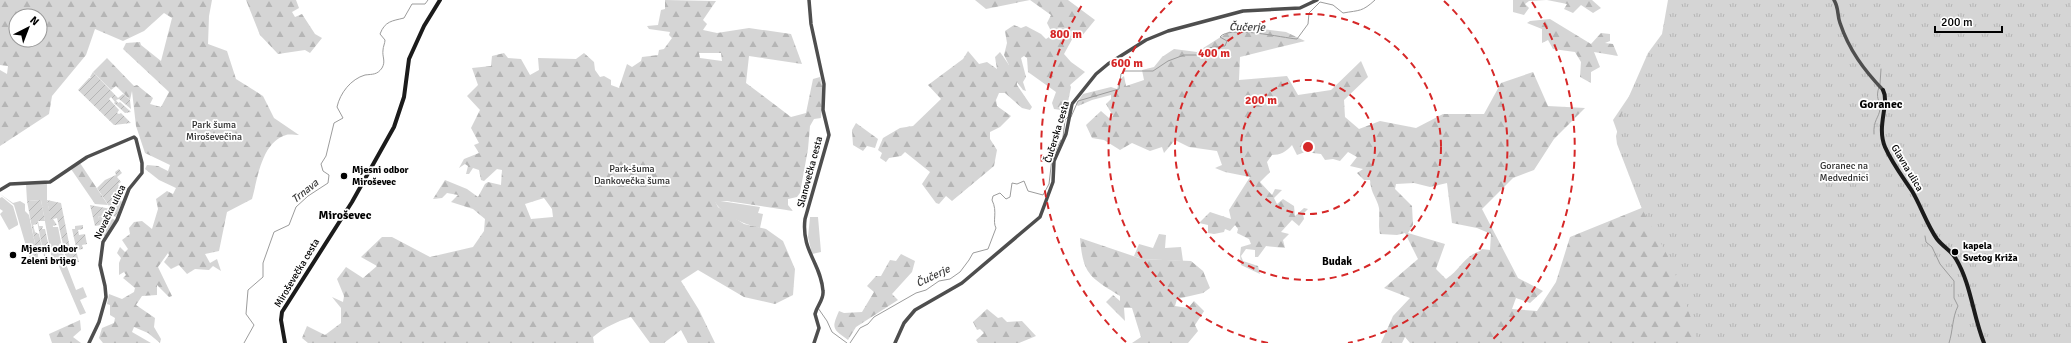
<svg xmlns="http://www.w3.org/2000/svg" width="2071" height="343" font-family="Signika,sans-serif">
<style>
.grass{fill:#d5d5d5}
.forest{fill:url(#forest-firs);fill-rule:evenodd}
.park{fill:url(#park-tufts)}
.garden{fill:url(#garden-furrows)}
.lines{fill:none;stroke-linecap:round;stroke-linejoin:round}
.stream{stroke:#9c9c9c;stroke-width:1}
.tertiary{stroke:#4e4e4e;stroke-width:3.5}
.secondary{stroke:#1b1b1b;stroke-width:4}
.ring{fill:none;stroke:#d62828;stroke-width:2;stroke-dasharray:7 5}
.poi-dot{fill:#000;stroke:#fff;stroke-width:1.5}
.labels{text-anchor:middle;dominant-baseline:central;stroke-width:3.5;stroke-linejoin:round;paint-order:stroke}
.park-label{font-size:10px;fill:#2c2c2c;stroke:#fff}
.street-label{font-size:10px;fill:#000;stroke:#fff}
.poi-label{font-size:10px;font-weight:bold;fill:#000;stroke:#fff;text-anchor:start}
.water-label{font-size:11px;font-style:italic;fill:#3d3d3d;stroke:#fff}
.neighbourhood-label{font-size:11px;font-weight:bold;fill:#000;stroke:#fff}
.quarter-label{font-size:12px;font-weight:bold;fill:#000;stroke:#fff}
.centre{fill:#d62828;stroke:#fff;stroke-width:2}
.ring-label{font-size:12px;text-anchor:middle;font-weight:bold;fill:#d62828;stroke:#fff;stroke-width:3.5;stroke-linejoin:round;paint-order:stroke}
</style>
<defs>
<pattern id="forest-firs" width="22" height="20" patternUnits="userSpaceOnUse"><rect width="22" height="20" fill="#d5d5d5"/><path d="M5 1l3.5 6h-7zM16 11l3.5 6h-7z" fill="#b5b5b5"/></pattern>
<pattern id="park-tufts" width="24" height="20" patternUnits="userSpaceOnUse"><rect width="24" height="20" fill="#d5d5d5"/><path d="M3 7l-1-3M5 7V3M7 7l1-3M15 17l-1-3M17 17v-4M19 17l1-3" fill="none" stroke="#b5b5b5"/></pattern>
<pattern id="garden-furrows" width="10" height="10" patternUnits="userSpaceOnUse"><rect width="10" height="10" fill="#d5d5d5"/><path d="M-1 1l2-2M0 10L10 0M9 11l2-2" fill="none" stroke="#b5b5b5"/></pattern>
</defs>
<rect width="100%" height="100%" fill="#fff"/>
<path class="grass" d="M47,183v17l6,27h5l7,35 -13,-2 -11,-60 -14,1 -1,-17z
M0,194l13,9 7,-2 5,3v7l4,4 6,29 -9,2 -12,-41z
M2,197l11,9 5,17v2l-9,5 -9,-16 3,-3 -3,-2v-11z
M714,200l46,7 -2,6 5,1 -3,14c-16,-4 -38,-12 -46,-28z
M98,216l18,4 -11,16h-5l-1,-2 3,-1z
M810,217h8l3,35 -9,2 -4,-17z
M1159,234l7,1 -1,13 16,-1 2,14 -41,-2 -8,-3 5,-12 14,4z
M58,264h8l10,26 7,-3 4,10 -7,3 6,13 -6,2z"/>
<path class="forest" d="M0,0h212l-3,16 -1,28 19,7 9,28 27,17 11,22 25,17c-4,0 -10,-1 -13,0 -25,8 -28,43 -34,64l-25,13 -8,39 -14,3 5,9 7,-4 4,12 -8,-5 -4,4 -14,-1 -8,5 -8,-9 -8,4 -7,-7 5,-7 -1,-2 -10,14 14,29 -3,1 -12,-12v10l-15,1 -6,9 19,13 -1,9 7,12 -1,4 -12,-10 -14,-6 -2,5 19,11h-48l-4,-5 3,-10 12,-5 1,-5 -5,-3v-10l-3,-1 2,-10 13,5 12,-7 1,-4 -12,-10 3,-3 -2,-3 -5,3v-12l2,-5 -4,-5 3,-6 5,5 3,-3 -6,-9 8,-6 -1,-6 5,-6 8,-1 10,8 6,-20 -2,-10 11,-8 6,3 3,-6 -17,-8 -14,-11 2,-4 11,1 10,5 2,-6 -25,-12 -9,-27 -4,-35 -2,9 -14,-14 -5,4 -18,-18 14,-14 27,28 3,-1 16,13 -3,6 11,3 8,-15 -46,-43 3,-6 14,-1 1,3 20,16 11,-43 -8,-5 -20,18 -21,10 -28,-12 -9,26 -34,41 -3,18 -49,32v-76l7,4 1,-8 -8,-1zM16,16h24v24h-24z
M246,0h50l3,8 -7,4 3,5 7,-3 13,20 7,4 -12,15 -5,-3 -27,4 -18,-19z
M665,0l51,1 -13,19 4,4 -4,6 14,3 32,-5 42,6 11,30 -53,-8 -3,27 45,34 15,-4 7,-34 7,-2 3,12 -2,29 -7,1 -4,7 -2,23 -8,44 -3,4 -9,2v6l5,6 -66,-10h-12l3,6 26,17 22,5 17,12 12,28 -2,26 -18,9 -31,-7 -46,-27 -17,11 18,29 16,33h-27l-7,-13 -17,13h-14l-19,-26c-15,5 -26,10 -38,20l1,6h-286l-6,-5 5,-12 18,9 16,-12v-15l-9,-11 11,5 1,-6 -7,-17 9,-12 17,11 14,-12 -16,-9 21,-20h10l38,20 43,-10 11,-16 1,-12 -12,-10 -22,-7 7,-7 -11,-2 -5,5 -9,1 12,-19 22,9 11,8 7,-13 3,-2 13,3 1,-15 -5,-1 -13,12 -3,-1 -2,-10 -6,-2 -4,6h-3l2,-8 -3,-2 -6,4 5,-9 15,-6 -5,-8 5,-2 -8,-15 9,-18 -13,-14 11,-11 -6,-17 19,-2 1,-10 12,-3 4,5 13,1 9,16 9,-5 -1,-12 38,1 8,-6 10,9 1,8 5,7 4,-1 7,4v5l8,3 8,-24 5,3 9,-6 1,-4 16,-2 1,-5 5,-1 8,-11 -3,-3 1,-3 -21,-3 -2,-3 11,-1 3,-15 4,-1zM699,53h22l1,8 -22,-3zM544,198l8,11 1,8 -22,2 -6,-15z
M975,0h55l-44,9z
M1030,0h38l27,20 -14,17 -6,-3 -11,20 7,8 14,10 -15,13 1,2 -3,15 -7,8 -7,-1 -2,-6 4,-11 -28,-20 -1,-14 -3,-2 -3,2 5,19 -3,5 3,9 -3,-1 -6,-8v3l15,22 -2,3 -8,-2 -17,-15h-6l-3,7 1,6 14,10 -11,11 -10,5v7l7,11 -3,16 -42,35 -6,-5 -7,8 -3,-1 -14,-19 8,-12 -25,-20 -4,4 -12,2 -3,4 -6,-4 2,-5 -4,-3 5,-12 17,-10 13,-2 28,-27 -13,-14 35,-26 5,-8 11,13 8,-2 10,7 -2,-12 5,-5 9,13 -5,-10 3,-12 -2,-12 9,-6 7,3 5,-2 15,8 5,5 3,-2 1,-8 -3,-6 4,-8z
M1513,0h33l-17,1 -4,3 4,4 -5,7 -11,-3z
M1547,0h45l9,8 -8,5 -12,-8 -8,8 -9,-4 3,-5z
M1550,19l41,25 10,-11 9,1v7l-5,2 8,1 5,12 -24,-4 6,15 -9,5v11l-11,-6 1,-15 -6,-10 -22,-3 -5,-9 -6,3v-14l-15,-6 3,-2z
M1238,26l48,6 19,9 -65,16 -1,23 48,-4 11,19 33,-5 30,-29 7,16 -24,23 1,17 14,12 21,-8 36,7 27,-14h41l17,-31 32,-11 15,34 37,2 -31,31 -20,31 -21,8 -31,31 36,69 25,13 -13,12 -14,-5 -4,11 25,2 19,-29 14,-45 74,-30 -31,-87 21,-31 319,254h-543l-5,-6 -3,6h-21l12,-27 17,-18 -26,-10 34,-29 -13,-26 -8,2 -17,-1c-2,-9 0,-17 -1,-26 -2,-10 -8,-14 -9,-28h-6l-7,-7 6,-4 -13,-3 7,-9 -9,-5 -8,9 -7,-2 -8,1 -4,-6 -16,-2 -8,3 -5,-10c-6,7 -12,10 -20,10l-5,7 3,10 -10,10 12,13 3,-6 7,1 -8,8 3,6 6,-5 11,7 1,10 9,-8 4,1 -5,5 1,5 -5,7 -7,-6 -11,12 8,2 -6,6 2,8 -19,-2 -8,11h-3v-7l-9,-1 -5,7 2,5 15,5 2,8 -19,-9 -1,-10 1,-8 10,-3 -2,-5 -12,-6 1,-4 -3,-4 -5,6 -5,-2 -1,3 -10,2 -6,-1v-8l-9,-2 11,-11 21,7 -2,-9 21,-33 -25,-5 -10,-4 7,-3 -5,-14 -28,-4 -14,-7 -11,13 -2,-6 -12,4 -18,-8 -12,7 -16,-10 -12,-2 -6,-13 15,-14 8,7 4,-2 -7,-12 5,-5v-4l-19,5 -14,6 -2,-2 7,-10 28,-7 6,2 3,-10 4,-3 2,10 18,-6 -2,-10 12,-3 8,-10 12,-8 23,3zM1414,183l16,4 17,-4 5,40 25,5 14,6 -1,16 -8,-1 -2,2c-17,6 -19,18 -34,28l-10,-10 9,-25 -37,-11 5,-8 -1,-19 -17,-17 1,-5z
M856,123l22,16 -3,9 -8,-2 -4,5 -10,-6 -1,-15z
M80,163l28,42 -13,-1 -24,-35z
M1080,238l62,21 49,2 12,10 7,17 -7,5 -26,6 -2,7 13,2 6,-7 10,10 -9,14 3,6 -10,12h-56l9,-6 -9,-29h-8l1,13 -19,-19 7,-7 7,6v-5c-30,-19 -37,-21 -40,-58z
M901,254l14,7 -3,11 -20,22 6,6 -42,27 -8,13c-15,-11 -17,-11 -9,-29l5,2 18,-1 12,-20 -7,-6 9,-10h5l9,-16 6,1z
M987,309l11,9 4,-1 5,5 15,-1 14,15 -17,7h-41l-2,-3 8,-7 -4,-4 -3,1 -4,-8z
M80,320l1,10 -8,7 8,6h-29l-3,-9z"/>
<path class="park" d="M1668,0h403v343h-373l-7,-25 -20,-56 -29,-53 -25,-65 -1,-8 7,-26 25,-57 14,-19z"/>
<path class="garden" d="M93,72l25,26 5,-4 7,6 1,9 -12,-10 -3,1 2,3 2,-1 11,10 -6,1 -11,-10 1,-1 -4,-5 -2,2 10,11 -2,3 2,1 2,-1 10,10 -17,2 -36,-35 11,-12h2l-1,-1z
M119,169l3,4 -5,4 4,5 -3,2 3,4 -3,3 2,2 4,-3 -4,10 2,2 -6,15 -9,-3v2l8,4 -17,-4 3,9 -6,1 -5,-21 21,4 -14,-21 8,-8 11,-5 -1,-3z
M41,200l4,21h-7l1,5h4l-1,3h3l5,23 -5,2 1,4 5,3h-6l-8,-40v3l-4,1 2,7 4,2 4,18 -5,2v7l-7,2 -5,-17 9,-2 -8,-43z
M47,200l14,3 9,45 6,-1 -4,-18h3v-3l8,-1v4l-5,1 1,5 6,-1 2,10 -5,1 1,4 -7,1 3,12h-12l-10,-44 -4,1 4,6 -5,1z"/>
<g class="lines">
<path class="stream" d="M1880,84l1,-15
M1071,117l7,-16 41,-12 2,-15 3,-3h29l15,-10 16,-6h14l9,-7 18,-2 2,-5 -7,-4c9,-12 63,1 77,2l11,-15 1,-11 11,-11 13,3 10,8c17,-3 19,-1 32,-13
M1874,134c-1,-14 5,-16 6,-25 0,-10 -5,-10 -1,-22
M1063,137l2,-17 3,-3
M1925,236l1,6 6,5 8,17 14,17v17l4,8c-6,12 -5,25 -9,37
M818,308l9,13 5,11 15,11
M244,343l10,-18 -8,-11 2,-24 15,-13v-14l11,-31 15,-7 7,-18 12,-11 20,-13 1,-8 -6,-4 -2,-7 5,-8 8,-33 9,-5 -6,-11c3,-14 14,-28 28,-32 8,-1 12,0 17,-7 4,-7 0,-11 1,-18 0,-3 2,-7 2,-10l-5,-6c5,-13 12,-13 24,-16l8,-14h13l3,-4
M850,343l10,-15 8,-4 6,-7 42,-24 10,-3 13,-9 11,-2 10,-7 9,-12 4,-7 15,-4 8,-21c-4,-7 2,-16 -4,-28l1,-4 7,-3 6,6 4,-2 2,-14 5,1 7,-3 4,10 15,4 6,-11 3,-26 9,-18"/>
<path class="tertiary" d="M809,0l2,24 13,60 -1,26 6,25 -24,84c-4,32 16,44 18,72 1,9 -6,14 -8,23l4,14 -5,15
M1834,0c5,8 3,15 6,23 9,27 24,47 43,67
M0,190l10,-6 40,-2 37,-25 47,-20 2,2 6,24v10l-13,16 -12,31 -14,22 -3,23 5,21 1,11 -7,25 -10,21
M895,343l9,-20 11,-13 47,-27 78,-66 13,-35 1,-21 12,-27 6,-30 24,-30 12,-10 38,-24 22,-9 75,-20 57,-3 17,-8"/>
<path class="secondary" d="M1883,90c7,13 -7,36 2,57 7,16 17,29 27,44 9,15 15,34 25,48 6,8 15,12 19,20 15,25 17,57 28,84
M285,343l-4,-23 1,-8 70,-110 42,-75 10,-30 5,-38 15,-33 16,-26"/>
</g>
<g class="ring">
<circle cx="1308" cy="147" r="67"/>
<circle cx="1308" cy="147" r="133"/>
<path d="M1268 343A200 200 0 0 1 1172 1M1444 1A200 200 0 0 1 1348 343"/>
<path d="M1126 342A267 267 0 0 1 1084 2M1532 2A267 267 0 0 1 1490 342"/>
</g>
<g class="poi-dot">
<circle cx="344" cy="176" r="4"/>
<circle cx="1955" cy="252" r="4"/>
<circle cx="13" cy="255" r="4"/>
</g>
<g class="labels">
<g class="park-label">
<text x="214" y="125">Park šuma<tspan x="214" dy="12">Miroševečina</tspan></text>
<text x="1844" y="166">Goranec na<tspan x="1844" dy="12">Medvednici</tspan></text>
<text x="632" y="169">Park-šuma<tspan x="632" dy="12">Dankovečka šuma</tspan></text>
</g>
<g class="street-label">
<text transform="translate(1057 132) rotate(-73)">Čučerska cesta</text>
<text transform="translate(1907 168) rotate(59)">Glavna ulica</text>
<text transform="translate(810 172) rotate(-75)">Slanovečka cesta</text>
<text transform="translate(110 212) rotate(-64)">Novačka ulica</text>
<text transform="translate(297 273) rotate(-59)">Miroševečka cesta</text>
</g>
<g class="poi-label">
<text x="352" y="170">Mjesni odbor<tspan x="352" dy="12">Miroševec</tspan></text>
<text x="1963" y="246">kapela<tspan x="1963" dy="12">Svetog Križa</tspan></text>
<text x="21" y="249">Mjesni odbor<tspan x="21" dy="12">Zeleni brijeg</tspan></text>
</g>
<g class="water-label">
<text transform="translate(1247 27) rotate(1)">Čučerje</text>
<text transform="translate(305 191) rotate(-39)">Trnava</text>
<text transform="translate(933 276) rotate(-26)">Čučerje</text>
</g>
<g class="neighbourhood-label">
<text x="1337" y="261">Budak</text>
</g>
<g class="quarter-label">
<text x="1881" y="104">Goranec</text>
<text x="345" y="215">Miroševec</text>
</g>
</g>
<circle cx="1308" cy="147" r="6" class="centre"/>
<g class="ring-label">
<text x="1066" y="38">800 m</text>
<text x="1214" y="57">400 m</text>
<text x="1127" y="67">600 m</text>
<text x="1261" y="104">200 m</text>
</g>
<g transform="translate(28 28) rotate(42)"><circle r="19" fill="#ffffff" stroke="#999999"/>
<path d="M0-3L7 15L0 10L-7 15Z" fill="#000000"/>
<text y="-6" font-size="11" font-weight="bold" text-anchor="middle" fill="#000000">N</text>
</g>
<path d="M1935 26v6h67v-6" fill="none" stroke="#000000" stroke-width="2"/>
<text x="1941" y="26" font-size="12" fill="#000000" stroke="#ffffff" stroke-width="3" paint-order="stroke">200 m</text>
</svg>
